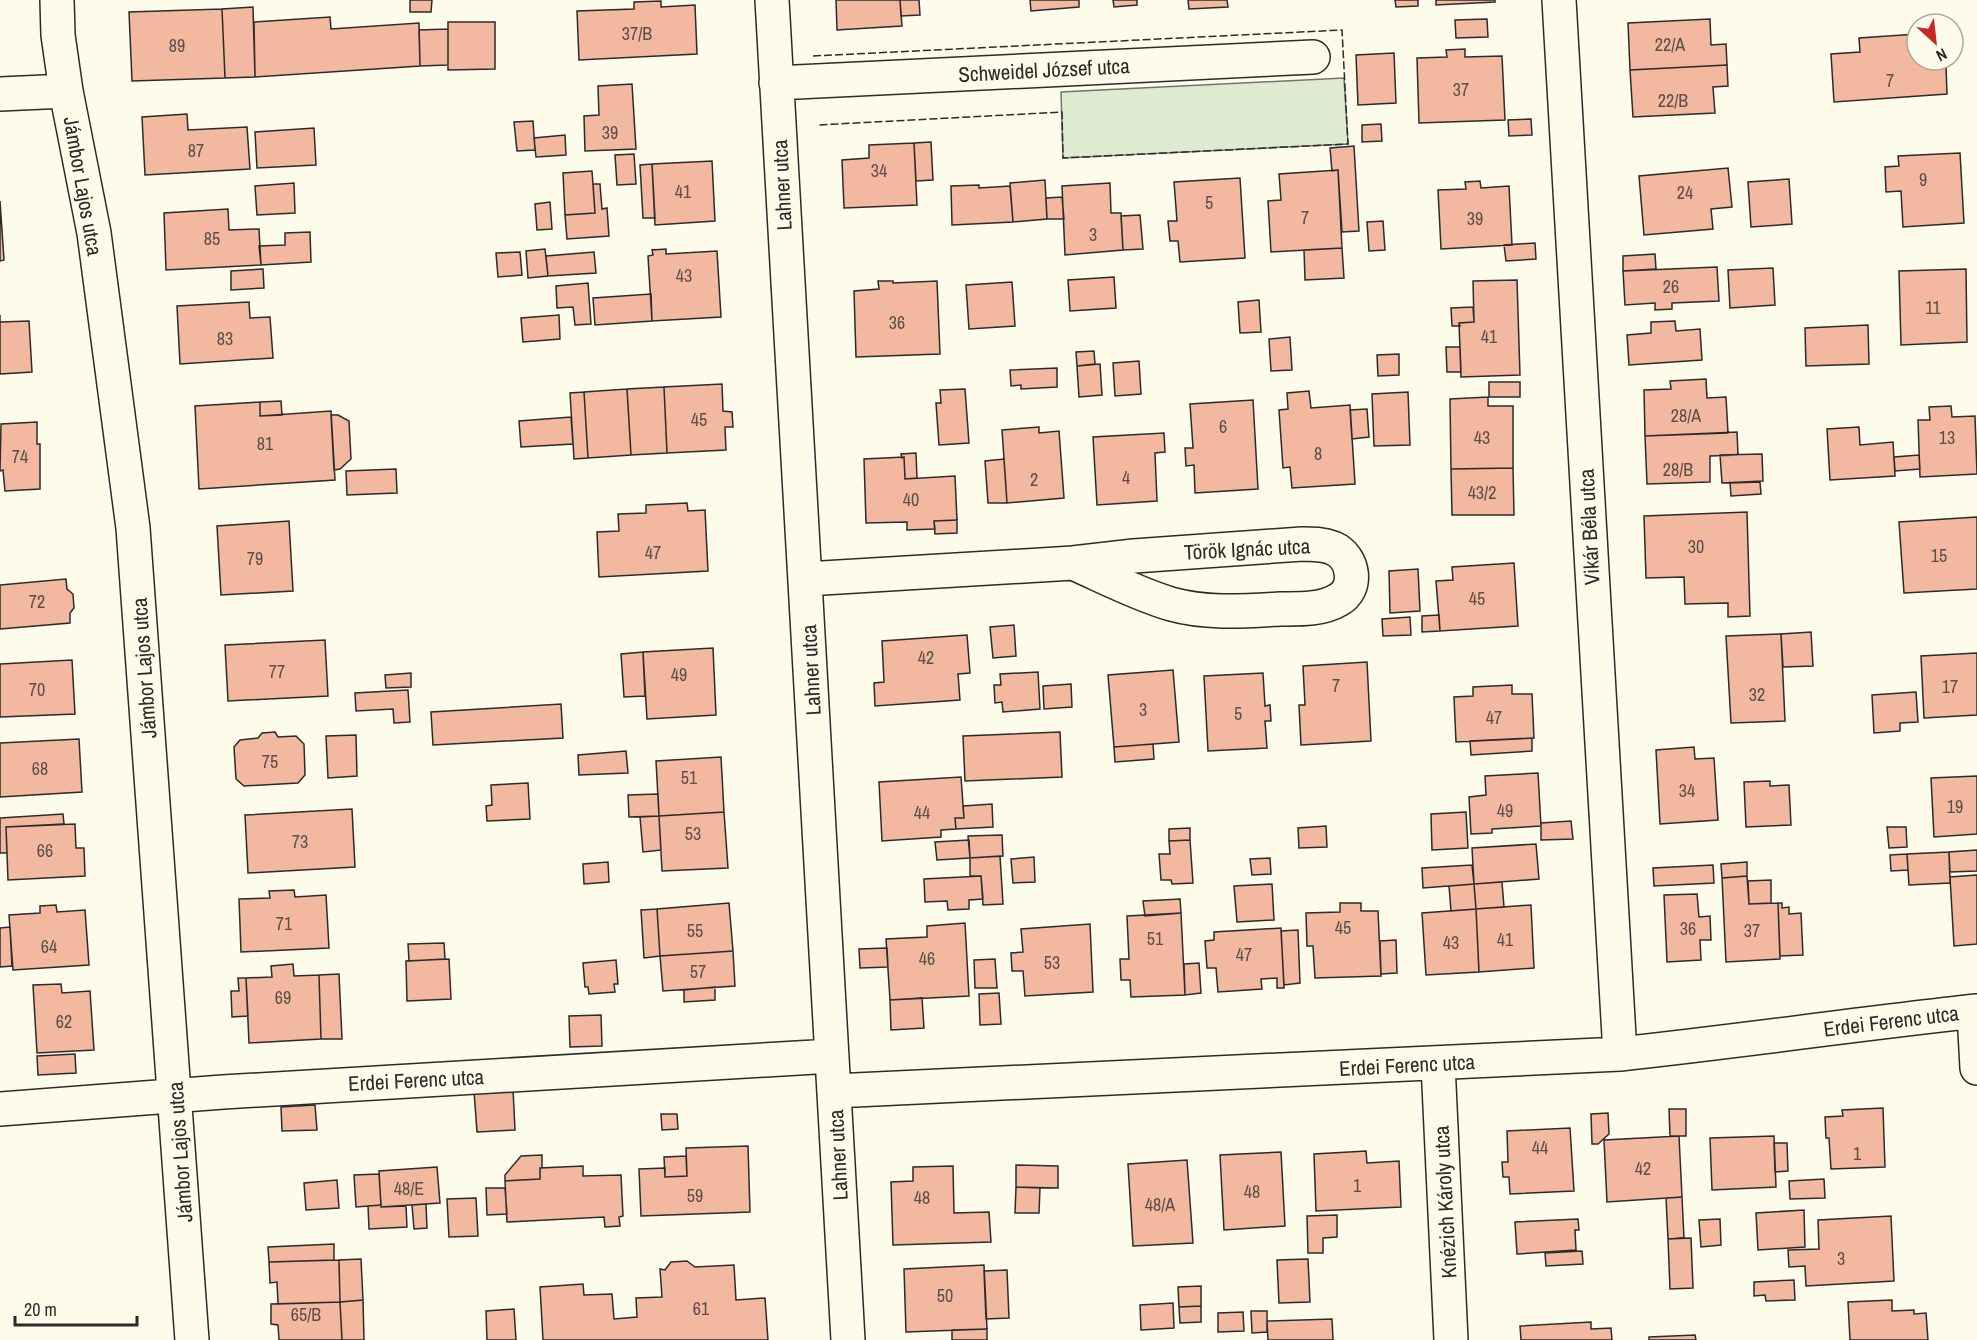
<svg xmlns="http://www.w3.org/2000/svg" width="1977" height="1340" font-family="'Archivo Narrow',sans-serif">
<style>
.green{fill:#deebd1;stroke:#74746e;stroke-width:1.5}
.building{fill:#f2b8a0;stroke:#2b2b2b;stroke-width:1.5}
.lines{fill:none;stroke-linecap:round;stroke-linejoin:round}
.minor-casing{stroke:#2b2b2b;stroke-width:36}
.minor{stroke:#fdfbea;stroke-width:33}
.fence{stroke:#2b2b2b;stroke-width:1.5;stroke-dasharray:8 3;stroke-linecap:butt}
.labels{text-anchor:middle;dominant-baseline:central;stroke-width:4.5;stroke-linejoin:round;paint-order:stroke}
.number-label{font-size:18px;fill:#5d4e48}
.street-label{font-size:21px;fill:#2b2b2b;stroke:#fdfbea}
</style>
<rect width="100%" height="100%" fill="#fdfbea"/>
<path class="green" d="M1344,78l4,66 -285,14 -2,-66z"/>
<path class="building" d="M410,0h22l-1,12h-21z
M836,0h64l2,26 -65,4z
M900,0h19l1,15 -19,1z
M1030,0h49v7l-48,4z
M1113,0h24v5l-23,2z
M1188,0h39l1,7 -39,2z
M1395,0h23v6l-22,1z
M1436,0h59v2l-59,3z
M661,1v6l34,-2 2,49 -118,6 -2,-49 57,-2v-7z
M253,7l2,70 -30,1 -3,-69z
M222,9l3,69 -93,3 -3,-69z
M330,17l1,12 88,-6 1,43 -165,11 -1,-55z
M1487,19l1,18 -32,1 -1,-18z
M1710,19l1,26 15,-1 1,21 -97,5 -2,-47z
M448,22h47v47l-47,1z
M448,29v36l-28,1 -1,-36z
M1917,34v26h19l1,7 9,-1 1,28 -113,8 -3,-48 29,-2 -1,-14z
M1465,49v8l37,-1 3,64 -86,3 -2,-65 30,-1 -1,-7z
M1394,53l2,50 -38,2 -2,-50z
M1727,65l1,21 -15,1 2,26 -82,4 -3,-47z
M632,84l4,65 -51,2 -1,-35 15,-1 -1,-29z
M187,114l1,16 59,-3 3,42 -105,6 -3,-58z
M1531,119l1,16 -23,1 -1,-16z
M533,121l2,29 -18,1 -3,-29z
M1381,124l1,17 -20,1v-17z
M314,128l2,37 -59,3 -2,-36z
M565,135l1,20 -30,2 -2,-19z
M931,142l2,38 -17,1 -2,-38z
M914,143l3,62 -73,3 -2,-48 27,-2v-13z
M1354,146l5,85 -17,1 -4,-62 -6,1 -2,-23z
M1960,153l4,70 -61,4 -2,-36 -15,1 -1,-25 14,-1 -1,-10z
M634,154l2,30 -19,1 -2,-30z
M712,161l3,60 -60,4 -3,-61z
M652,164l3,54h-12l-3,-53z
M1728,168l4,39 -21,2 2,20 -69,6 -5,-59z
M1338,170l4,78 -71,4 -3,-51 13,-1 -2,-26z
M592,171l3,42 -30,2 -2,-42z
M1240,178l5,80 -65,4 -2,-21h-8l-2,-20h9l-3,-39z
M1789,179l3,45 -41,3 -3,-45z
M1045,180l2,39 -34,3 -3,-39z
M1480,181l1,7 28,-2 3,59 -71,4 -3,-59 28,-1 -1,-7z
M294,183l1,30 -38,2 -2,-29z
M1110,183l1,30h10l2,37 -58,5 -3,-69z
M593,184h7l2,25 5,-1 2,28 -42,3 -2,-24 30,-2z
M979,185v3l31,-2 3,36 -61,3 -1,-39z
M1062,197l2,22h-17l-1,-21z
M0,201l4,59 -4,1z
M550,202l2,27 -15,1 -2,-26z
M228,209l1,21 30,-1 2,36 -95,5 -2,-57z
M1140,215l3,34 -20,1 -2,-34z
M1383,221l2,29 -16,1 -2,-29z
M310,232l1,30 -50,3 -2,-19 26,-1v-12z
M1535,243l1,16 -30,2 -2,-16z
M1342,248l2,30 -39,2 -1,-30z
M545,249l3,27 -20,2 -2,-27z
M666,249v5l51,-3 4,66 -69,4 -4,-65 5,-1 -1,-5z
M520,252l2,23 -24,2 -2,-24z
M594,252l2,21 -48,3 -2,-20z
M1655,254l1,15 -33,2v-15z
M1717,267l2,34 -47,2v6l-17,1v-7l-30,2 -2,-34z
M1773,268l2,37 -45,3 -2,-38z
M263,269l1,19 -33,2v-19z
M1966,269l1,73 -66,3 -2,-74z
M1114,277l2,31 -46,3 -2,-31z
M1517,280l3,95 -59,2 -2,-54 15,-1 -1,-41z
M878,281h15v2l44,-2 3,73 -84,3 -2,-66 25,-2z
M1012,282l3,44 -46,3 -3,-44z
M588,283l3,41 -16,1 -2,-18 -16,1 -1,-22z
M651,294l1,27 -57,4 -2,-27z
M1259,300l2,32 -21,1 -2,-31z
M249,302l1,16 20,-1 3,41 -93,6 -3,-58z
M1473,307l1,15 -15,1 1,3h-8l-1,-18z
M0,315v7l29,-1 3,51 -32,2z
M559,315l1,24 -37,3 -2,-24z
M1675,321l1,10 24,-2 2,31 -73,5 -2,-30 24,-2v-11z
M1868,325l1,39 -63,2 -1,-38z
M1290,337l2,33 -21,1 -2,-32z
M1446,347h14l1,25h-14z
M1094,351l1,13 -18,2 -1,-14z
M1399,354v21l-21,1 -1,-21z
M1139,361l2,33 -26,2 -2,-33z
M1100,364l2,31 -23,2 -2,-31z
M1057,368v19l-36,2v-4l-10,1 -1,-16z
M1706,379l1,19 19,-1 2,36 -83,3 -1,-46 27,-1 -1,-8z
M1489,382h31v15h-31z
M722,384l1,27 9,1 1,15h-8l1,23 -59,3 -3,-66z
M664,387l3,66 -36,2 -4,-66z
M627,389l4,66 -43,3 -4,-66z
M965,389l4,54 -30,2 -3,-42h5l-1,-13z
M1309,391l2,17 39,-3 5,79 -63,4 -2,-21 -7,1 -4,-58 9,-1 -1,-16z
M584,392l4,66 -14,1 -4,-66z
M1408,392l2,53 -36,1 -2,-52z
M1488,397v9h25v62l-62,1 -1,-70z
M1253,400l5,89 -63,4 -1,-28 -8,1 -1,-18h8l-3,-44z
M281,401l1,14 -22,1v-14z
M260,402v14l71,-5 4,69 -136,9 -4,-83z
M1951,406l1,11 23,-1 2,58 -57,3 -2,-57h12l-1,-13z
M1367,409l2,28 -17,2 -2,-29z
M331,415h7l11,6 2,38 -11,10 -6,1z
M571,417l2,27 -52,3 -2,-26z
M37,422v22h3v45l-35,2 -2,-21 -3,1 1,-47z
M1039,427v6l20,-2 5,67 -57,5 -5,-73z
M1859,427l1,18 33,-3 2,34 -65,4 -3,-51z
M1737,432l1,23 -28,1v26l-63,2 -2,-48z
M1164,433l1,19 -10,1 2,48 -60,4 -4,-68z
M916,453l1,25 -12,1 -1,-22 -2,1 -1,-4z
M1762,454l1,27 -41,2 -2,-28z
M1919,455l1,14 -25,2 -1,-14z
M904,457l1,22 50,-3 2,44 -23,1 1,8 -28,1v-8l-41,1 -2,-64z
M1004,459l3,44h-19l-3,-42z
M1513,468l1,47h-62l-1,-46z
M396,469l1,24 -50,2 -1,-24z
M1760,482l1,12 -30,2 -1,-13z
M687,503l1,8 17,-1 3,61 -109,6 -2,-45 22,-1 -1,-17 28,-1v-8z
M1747,512l3,104 -22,1v-14l-43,1 -1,-27 -38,1 -2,-62z
M1977,517v72l-73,4 -5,-71z
M957,520v13l-22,1 -1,-13z
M289,521l4,70 -72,4 -4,-69z
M1514,563l4,63 -78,5 -4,-50 17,-1 -1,-13z
M1418,569l2,42 -30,2 -1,-42z
M66,579l1,10 6,5 1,14 -4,5v10l-70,6v-44z
M1439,615l1,16 -18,1v-16z
M1410,617l1,18 -28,1 -1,-17z
M1014,625l2,31 -23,2 -3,-31z
M1811,632l2,34 -30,1 -2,-33z
M1781,634l4,87 -54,2 -5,-87z
M967,635l3,38 -12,1 2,26 -85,6 -1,-23 10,-1 -2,-41z
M325,640l3,56 -100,5 -3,-56z
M713,648l3,67 -69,4 -4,-67z
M643,652l2,44 -21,1 -3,-43z
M1977,653v62l-53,3 -3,-62z
M72,660l3,54 -75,3v-53z
M1367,662l4,79 -70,4 -2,-40h6l-2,-39z
M1173,670l6,72 -65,5 -6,-72z
M1038,672l2,37 -37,3 -1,-10 -7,1 -1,-18h7l-1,-11z
M411,673v14l-25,1 -1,-13z
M1263,673l2,33 5,-1 1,16h-6l2,27 -59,3 -4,-75z
M1071,684l1,23 -28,2 -1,-23z
M1512,685v9h20l2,44 -78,4 -2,-45 19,-1v-9z
M408,690l2,32 -16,1 -1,-14 -37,2 -1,-18z
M1916,692l2,30 -18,1v8l-26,2 -2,-38z
M561,704l2,34 -130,7 -2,-33z
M275,732l3,5 18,-1 8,8 1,31 -7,8 -54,3 -8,-7 -2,-32 6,-7 18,-2 4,-5z
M1060,732l2,45 -97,4 -2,-45z
M356,735l1,41 -29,2 -2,-42z
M1532,738v13l-61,4 -1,-14z
M79,739l3,53 -82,5v-54z
M1153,744l1,15 -39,3 -1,-15z
M1694,747l1,12 19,-1 4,62 -58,4 -4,-74z
M626,751l2,22 -49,2 -1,-20z
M721,757l3,55 -65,4 -3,-55z
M1538,773l3,53 -49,3v4l-21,1 -2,-37 17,-2 -1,-19z
M1977,776v58l-43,3 -3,-59z
M961,777l3,41h-9l1,11 -15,1v7l-59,4 -3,-59z
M1770,781v5l19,-1 2,40 -45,2 -2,-45z
M528,783l2,36 -43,2 -1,-15 6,-1 -1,-20z
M658,794l1,22 -30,1 -1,-22z
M992,804l1,23 -37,2 -1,-11h9l-1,-12z
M352,809l3,58 -107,6 -3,-58z
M724,812l4,56 -66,3 -3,-55z
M1466,812l2,36 -36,2 -1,-36z
M63,814l1,10 -58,3 1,26h-7v-35z
M659,816l2,34 -18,2 -3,-35z
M1571,821l2,18 -32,1v-17z
M75,824l1,24h8l1,28 -77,4 -2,-53z
M1326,826l1,21 -28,1 -1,-20z
M1887,827h19l1,20 -18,1z
M1190,828v12l-21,1v-12z
M1002,835l1,21 -33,2 -2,-22z
M969,840l1,18 -33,2 -2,-18z
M1190,840l3,43 -21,1 -1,-4h-10l-2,-26h11l-1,-13z
M1536,844l3,35 -65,5 -2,-36z
M1977,850v21l-27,1 -1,-20z
M1949,852l1,31 -41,2 -2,-31z
M1907,854l1,16 -17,1 -1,-16z
M1000,856l3,48 -20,1 -2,-29h-11v-18z
M1034,857l1,25 -22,1 -2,-24z
M1270,858l1,16 -19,1 -2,-16z
M608,862l1,20 -25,2 -1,-20z
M1747,862v14l-25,2 -1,-14z
M1472,865l2,19 -51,4 -1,-20z
M1713,865l1,18 -60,3 -1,-18z
M1977,875v69l-23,2 -4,-69z
M981,876l2,23 -14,1v9l-21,1 -1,-9 -22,1 -1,-23z
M1747,876l2,28 29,-1 2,56 -54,3 -4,-84z
M1771,880v23l-22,1 -1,-23z
M1502,882l2,25 -28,2 -2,-25z
M1272,884l2,36 -37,2 -3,-36z
M1474,884l2,25 -25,2 -2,-25z
M294,890l1,7 31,-2 3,53 -88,4 -2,-53 31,-1 -1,-7z
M1697,894l2,23 11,-1 1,24h-11l1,20 -34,2 -3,-67z
M1180,899l1,14 -36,3 -2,-15z
M729,903l4,48 -73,5 -3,-47z
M1340,903h21v8h17l3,65 -66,2 -2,-32h-6l-1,-33 34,-1z
M1778,903h4v5l7,-1v7l12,-1 2,42 -23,1z
M56,905l1,7 28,-2 4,55 -76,5 -4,-55 31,-2v-7z
M1531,905l3,63 -55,4 -3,-63z
M657,909l3,47 -16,2 -3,-48z
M1476,909l3,63 -53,3 -4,-62z
M1181,913l4,82 -54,2 -1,-17h-9l-1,-21h9l-2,-43z
M965,923l4,73 -79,4 -4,-61 41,-2v-11z
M1090,924l3,68 -68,4 -2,-25h-11l-1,-18 12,-1 -2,-23z
M10,927l2,39 -12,1v-39z
M1281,928l3,60h-7v-10l-16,1 1,10 -44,3 -2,-24h-9l-2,-27 9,-1v-8z
M1298,930l2,53 -16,2 -3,-54z
M1396,940l1,33 -16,1 -1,-33z
M444,943l1,16 -36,2 -1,-17z
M887,948l1,19 -28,1 -1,-19z
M733,951l2,35 -72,5 -3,-35z
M449,959l2,40 -44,2 -1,-40z
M995,959l2,29h-22l-1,-28z
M616,960l2,24h-4l1,8 -26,2 -1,-7h-3l-2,-24z
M1199,963l2,30 -16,2 -1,-31z
M293,964l1,12 25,-1 2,64 -72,4 -3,-65 26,-1 -1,-11z
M339,974l3,65h-21l-2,-64z
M238,978h8l2,38 -16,1 -1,-26h8z
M61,984l1,9 28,-2 4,59 -57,3 -4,-68z
M715,987v13l-31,2v-12z
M999,993l2,31 -21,1 -1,-31z
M922,998l2,30 -33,2 -1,-30z
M601,1015l1,31 -32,1 -1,-31z
M75,1054l1,19 -38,2 -1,-19z
M513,1089l2,41 -38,2 -3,-41z
M315,1105l2,25 -35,1 -1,-24z
M1883,1108l2,59 -54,2 -2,-31h-3l-1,-21 18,-1 -1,-6z
M1669,1109h17v27h-16z
M1608,1113l1,21 -11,10h-6l-1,-30z
M661,1114h16l1,15 -16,1z
M1570,1128l4,63 -64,3 -1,-17h-6l-1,-15h6l-1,-31z
M1679,1136l3,61 -75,5 -3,-62z
M1774,1136l2,51 -64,3 -2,-52z
M1774,1143h13l1,28 -13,1z
M748,1146l2,66 -109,4 -2,-47 26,-1v9l22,-1 -1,-28z
M1366,1151l1,12 32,-2 2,46 -85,4 -2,-57z
M1281,1152l4,74 -61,4 -4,-75z
M542,1155v13h-2v11l-35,2v-6l16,-19z
M686,1156l1,20 -22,1 -1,-20z
M1187,1160l6,83 -60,3 -5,-82z
M1016,1165l42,1v22l-42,-1z
M583,1166v10l38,-1 2,41 -4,1 1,9 -15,1 -1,-10 -97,5 -2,-41 35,-2v-11z
M953,1166l1,47 35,-1 2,30 -98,3 -2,-63 22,-1v-14z
M437,1167l3,36 -59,4 -2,-36z
M379,1174l2,31 -25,2 -2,-32z
M1824,1179l1,19 -35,1 -1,-18z
M337,1180l2,28 -33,2 -2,-27z
M1016,1187l24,1 -1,25h-24z
M486,1188h19l2,26 -20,1z
M1682,1197l2,41 -16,1 -2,-41z
M476,1198l2,38 -29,1 -2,-38z
M426,1204l1,24 -13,1 -2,-24z
M381,1205v2l25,-1 1,21 -38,2 -1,-23z
M1804,1210l1,37 -47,3 -2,-37z
M1337,1215v22l-14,1v15h-15l-1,-37z
M1891,1216l3,65 -88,5 -1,-20 -16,1 -1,-17 31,-1 -1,-29z
M1578,1219l1,11h-4l1,20 -59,4 -2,-32z
M1720,1219l1,26 -20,2 -2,-27z
M1691,1238l2,50 -23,1 -2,-50z
M334,1244v16l-65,2 -1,-15z
M1582,1251l1,13 -37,2 -1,-13z
M361,1259l2,41 -23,2 -1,-42z
M1308,1259l2,43 -31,1 -2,-43z
M339,1260l1,42 -62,2 -1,-22 -7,1 -1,-21z
M687,1261l8,6 39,-2 2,35 29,-2 3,42h-225l-3,-53 43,-3 1,11 28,-1 2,25 23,-2 -1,-19 26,-1 -2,-28 5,1 6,-8z
M984,1265l3,64 -81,3 -2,-63z
M1007,1270l2,48 -23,1 -2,-48z
M1794,1280l1,20 -29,1 -1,-6 -11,1v-14z
M1201,1286v20l-22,1 -1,-20z
M363,1300l1,40h-22l-2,-38z
M1892,1300v11l22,-1v4l12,-1 2,27h-78l-2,-38z
M340,1302l2,38h-63l-1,-15 -7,-1v-20z
M1173,1303l1,25 -33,2 -1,-25z
M1201,1306v16l-21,1 -1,-16z
M514,1309l2,31h-29l-1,-29z
M1251,1311h16v21l-15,1z
M1243,1312l1,19 -26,1v-19z
M1332,1319l1,21h-65l-1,-19z
M1591,1322v7l20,-1 1,12h-91l-1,-14z
M987,1329v11h-35v-10z
M1695,1335l1,5h-47v-3z"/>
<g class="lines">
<defs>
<path id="minor" d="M57,0l1,35 8,56 28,142 39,295 59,812
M772,0l76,1340
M1559,0l61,1054
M776,83l537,-26
M0,94l66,-3
M806,579l267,-16 61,-7 168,-12c10,0 21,0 31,4 21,9 26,41 5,52 -17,10 -39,9 -58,9 -36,2 -74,5 -109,-5 -34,-10 -66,-27 -98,-41
M1974,1012l3,56
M1438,1064l13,276
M834,1091l786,-37c119,-13 238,-30 357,-43
M0,1109l223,-17 609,-36"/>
</defs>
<use href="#minor" class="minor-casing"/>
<use href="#minor" class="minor"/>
<path class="fence" d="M813,56l529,-26 6,114 -285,14 -1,-46 -244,13"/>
</g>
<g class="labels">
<g class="number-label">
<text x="637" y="33">37/B</text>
<text x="1670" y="44">22/A</text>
<text x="177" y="45">89</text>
<text x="1890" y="80">7</text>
<text x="1461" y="89">37</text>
<text x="1673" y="100">22/B</text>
<text x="610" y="132">39</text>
<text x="196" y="150">87</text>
<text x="879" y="170">34</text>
<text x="1923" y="179">9</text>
<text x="683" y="191">41</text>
<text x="1685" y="192">24</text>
<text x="1209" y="202">5</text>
<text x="1305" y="217">7</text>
<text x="1475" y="218">39</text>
<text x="1093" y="234">3</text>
<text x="212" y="238">85</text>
<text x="684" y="275">43</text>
<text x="1671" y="286">26</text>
<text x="1933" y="307">11</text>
<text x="897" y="322">36</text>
<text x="1489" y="336">41</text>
<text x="225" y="338">83</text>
<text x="1686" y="415">28/A</text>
<text x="699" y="419">45</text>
<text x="1223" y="426">6</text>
<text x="1482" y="437">43</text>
<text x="1947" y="437">13</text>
<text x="265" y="443">81</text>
<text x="1318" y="453">8</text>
<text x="20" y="456">74</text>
<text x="1678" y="469">28/B</text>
<text x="1126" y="477">4</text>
<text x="1034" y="479">2</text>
<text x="1482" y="492">43/2</text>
<text x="911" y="499">40</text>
<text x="1696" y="546">30</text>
<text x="653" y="552">47</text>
<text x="1939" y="555">15</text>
<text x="255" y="558">79</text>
<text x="1477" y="598">45</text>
<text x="37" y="601">72</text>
<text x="926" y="657">42</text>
<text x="277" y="671">77</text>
<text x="679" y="674">49</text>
<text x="1336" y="685">7</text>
<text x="1950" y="686">17</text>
<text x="37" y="689">70</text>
<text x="1757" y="694">32</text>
<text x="1143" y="709">3</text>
<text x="1238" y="713">5</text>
<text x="1494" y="717">47</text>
<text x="270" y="761">75</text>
<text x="40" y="768">68</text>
<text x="689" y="777">51</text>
<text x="1687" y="790">34</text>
<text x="1955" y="806">19</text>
<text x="1505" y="810">49</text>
<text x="922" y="812">44</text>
<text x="693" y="833">53</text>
<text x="300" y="841">73</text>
<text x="45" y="850">66</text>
<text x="284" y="923">71</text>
<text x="1343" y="927">45</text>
<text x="1688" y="928">36</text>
<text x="695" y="930">55</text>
<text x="1752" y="930">37</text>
<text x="1155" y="938">51</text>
<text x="1505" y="939">41</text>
<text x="1451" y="942">43</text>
<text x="49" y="946">64</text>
<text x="1244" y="954">47</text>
<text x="927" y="958">46</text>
<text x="1052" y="962">53</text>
<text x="698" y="971">57</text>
<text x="283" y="997">69</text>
<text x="64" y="1021">62</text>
<text x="1540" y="1147">44</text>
<text x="1857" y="1153">1</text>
<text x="1643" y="1168">42</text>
<text x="1357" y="1185">1</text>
<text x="409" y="1188">48/E</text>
<text x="1252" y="1191">48</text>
<text x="695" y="1195">59</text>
<text x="922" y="1197">48</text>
<text x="1160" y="1204">48/A</text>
<text x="1841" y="1258">3</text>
<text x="945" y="1295">50</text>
<text x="701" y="1308">61</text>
<text x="306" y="1314">65/B</text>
</g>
<g class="street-label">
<text transform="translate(1044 70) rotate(-3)">Schweidel József utca</text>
<text transform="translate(782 185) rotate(-93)">Lahner utca</text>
<text transform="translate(83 186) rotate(80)">Jámbor Lajos utca</text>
<text transform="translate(1589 527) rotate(-93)">Vikár Béla utca</text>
<text transform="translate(1247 549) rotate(-3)">Török Ignác utca</text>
<text transform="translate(144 668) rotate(-94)">Jámbor Lajos utca</text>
<text transform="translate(811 670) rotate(-93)">Lahner utca</text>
<text transform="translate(1891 1021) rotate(-7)">Erdei Ferenc utca</text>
<text transform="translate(1407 1065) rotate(-3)">Erdei Ferenc utca</text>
<text transform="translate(416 1080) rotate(-3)">Erdei Ferenc utca</text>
<text transform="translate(180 1152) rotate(-94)">Jámbor Lajos utca</text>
<text transform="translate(838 1155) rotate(-93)">Lahner utca</text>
<text transform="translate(1445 1202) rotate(-93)">Knézich Károly utca</text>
</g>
</g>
<g transform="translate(1935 42) rotate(153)"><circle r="28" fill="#fdfbea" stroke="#a9a89e" stroke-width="1.5"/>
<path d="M0-4.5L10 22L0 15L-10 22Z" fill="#c62828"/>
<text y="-9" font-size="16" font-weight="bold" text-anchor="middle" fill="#2b2b2b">N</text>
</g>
<path d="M15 1316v9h122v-9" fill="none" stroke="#2b2b2b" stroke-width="3"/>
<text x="24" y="1316" font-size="18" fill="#2b2b2b" stroke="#fdfbea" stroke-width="4.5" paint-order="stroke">20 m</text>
</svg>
